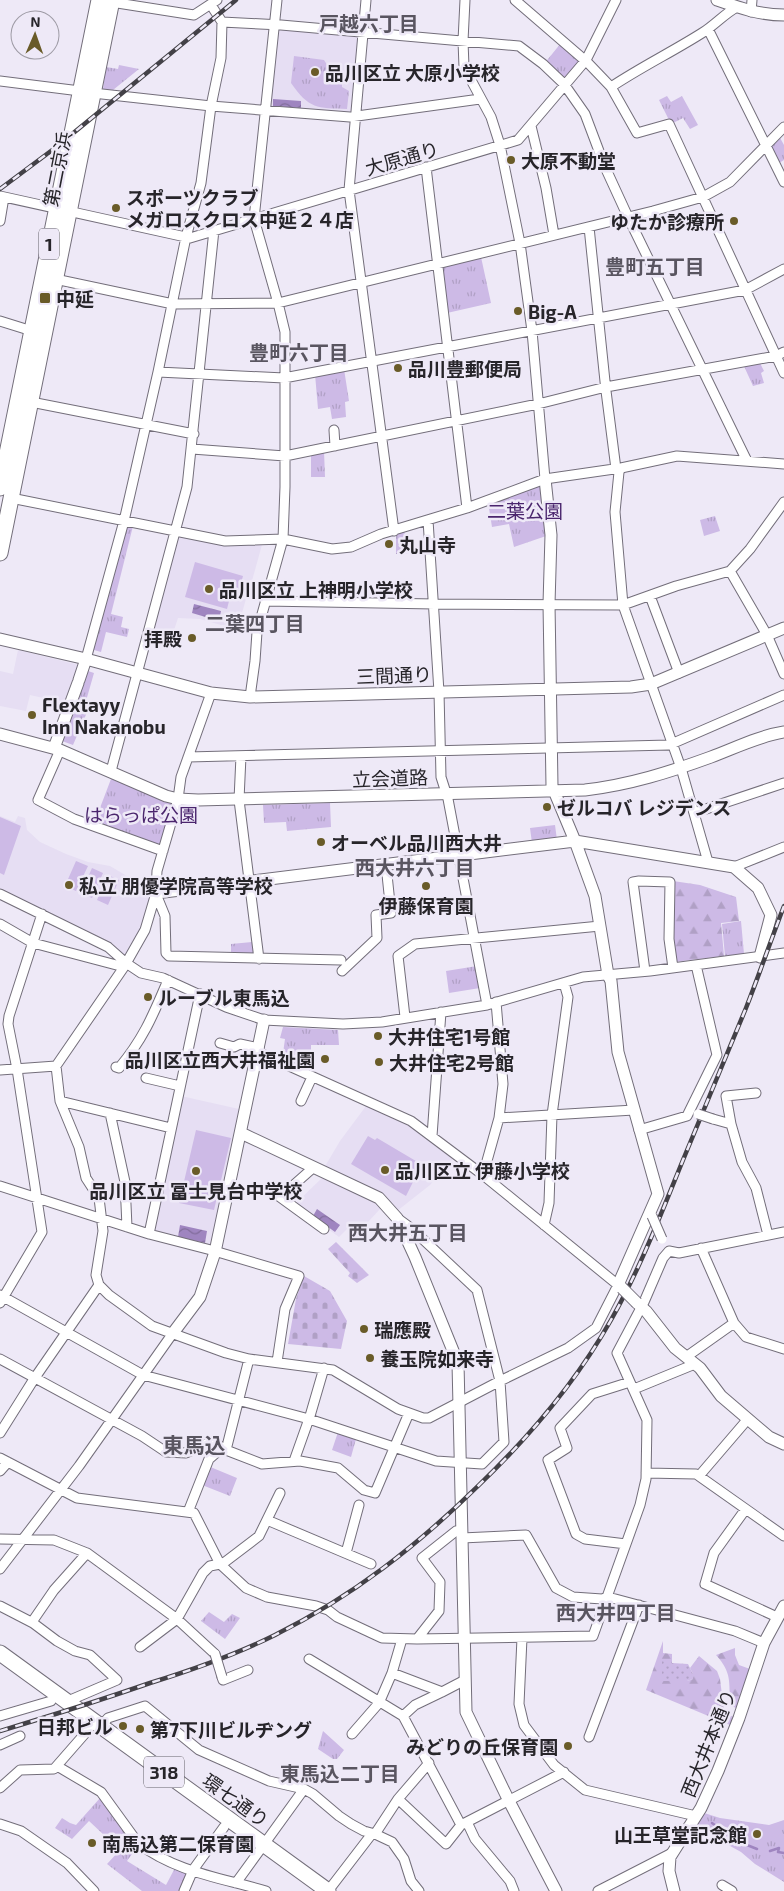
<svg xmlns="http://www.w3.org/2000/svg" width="784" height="1891" font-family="'Exo 2','Noto Sans JP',sans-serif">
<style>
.built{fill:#e6def3}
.grass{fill:url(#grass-dots)}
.forest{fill:url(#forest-firs)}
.cemetery{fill:url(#cemetery-stones)}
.park{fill:url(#park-tufts)}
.pitch{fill:#cdbae6}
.water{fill:url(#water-waves)}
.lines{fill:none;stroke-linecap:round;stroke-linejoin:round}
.stream{stroke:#9f85c0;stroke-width:2.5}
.minor-casing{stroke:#736e7a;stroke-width:11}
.tertiary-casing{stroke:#736e7a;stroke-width:13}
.primary-casing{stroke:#736e7a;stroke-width:17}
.trunk-casing{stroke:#736e7a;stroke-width:17}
.minor{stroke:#fff;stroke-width:9}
.tertiary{stroke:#fff;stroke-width:11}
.primary{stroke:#fff;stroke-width:15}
.trunk{stroke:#fff;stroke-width:15}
.rail-casing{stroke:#434147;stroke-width:4.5}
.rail{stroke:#eee9f7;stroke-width:2.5;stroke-dasharray:8;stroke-linecap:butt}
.minor-bridge-casing{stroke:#736e7a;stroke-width:11;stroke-linecap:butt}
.tertiary-bridge-casing{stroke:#736e7a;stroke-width:13;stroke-linecap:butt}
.minor-bridge{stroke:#fff;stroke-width:9}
.tertiary-bridge{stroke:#fff;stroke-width:11}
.poi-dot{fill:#695b28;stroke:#eee9f7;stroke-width:2}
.labels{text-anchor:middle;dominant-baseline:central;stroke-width:5;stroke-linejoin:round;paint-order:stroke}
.shield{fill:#eee9f7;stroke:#636068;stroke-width:1}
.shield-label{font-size:18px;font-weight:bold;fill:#27252a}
.poi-label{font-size:19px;font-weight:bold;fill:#27252a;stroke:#eee9f7;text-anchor:start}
.street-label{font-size:19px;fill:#27252a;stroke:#eee9f7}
.park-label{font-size:19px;fill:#4a256d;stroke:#eee9f7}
.neighbourhood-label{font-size:20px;font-weight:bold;fill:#595560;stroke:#eee9f7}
.quarter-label{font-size:21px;font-weight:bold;fill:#595560;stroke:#eee9f7}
</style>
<defs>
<pattern id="grass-dots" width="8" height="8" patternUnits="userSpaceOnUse" patternTransform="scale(1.25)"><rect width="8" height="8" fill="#cdbae6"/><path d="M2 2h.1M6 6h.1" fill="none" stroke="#b0a0c5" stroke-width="1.8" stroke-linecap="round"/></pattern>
<pattern id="forest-firs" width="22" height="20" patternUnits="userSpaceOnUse" patternTransform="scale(1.25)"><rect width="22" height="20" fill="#cdbae6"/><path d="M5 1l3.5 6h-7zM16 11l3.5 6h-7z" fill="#b0a0c5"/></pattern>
<pattern id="cemetery-stones" width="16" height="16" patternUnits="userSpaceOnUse" patternTransform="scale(1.25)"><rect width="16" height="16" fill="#cdbae6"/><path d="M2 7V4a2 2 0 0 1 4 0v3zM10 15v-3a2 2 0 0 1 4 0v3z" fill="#b0a0c5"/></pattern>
<pattern id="park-tufts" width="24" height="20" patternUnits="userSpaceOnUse" patternTransform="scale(1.25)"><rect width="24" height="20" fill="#cdbae6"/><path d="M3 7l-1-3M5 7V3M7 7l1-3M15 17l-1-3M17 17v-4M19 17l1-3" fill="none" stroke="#b0a0c5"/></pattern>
<pattern id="water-waves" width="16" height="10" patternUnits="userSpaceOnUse" patternTransform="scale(1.25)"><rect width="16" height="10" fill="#9f85c0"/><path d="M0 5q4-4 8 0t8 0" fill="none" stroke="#826d9c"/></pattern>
</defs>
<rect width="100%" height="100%" fill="#eee9f7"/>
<path class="built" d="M280,28l80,9 -7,75 -3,3 -81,-9 7,-73z
M177,533l86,8 -13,47 13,2 -2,6 -14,-1 -8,29 -18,1 -21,-6 -22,-1 -8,24 -20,-5z
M18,650l61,15 -13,38 -36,-8 -4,16 -26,-5v-35l13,3z
M0,816l15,6 3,-6 7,2 2,12 13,12 26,12 22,8 22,4 22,13 20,17 -10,32 -16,32 -126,-70z
M181,1096l58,13 -28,140 -58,-16z
M366,1106l42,17 44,33v4l-22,25 -33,26 -68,-30 45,20 7,7 -26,28 -8,-7 -8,8 -45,-32 28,-27 5,2 -3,-12 16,-27z"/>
<path class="grass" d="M662,1660h10v3l16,1 5,10v5l-6,2h-26z"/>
<path class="forest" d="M673,881l27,4 36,12 3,24 -18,2 3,33 -50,6 -4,-31z
M663,1641v12l9,1v6h-10v21h25l6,-2v-5l-3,-6 9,-12 18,15 3,8 4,32 9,6 -3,8 -84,-35z
M735,1648v7l4,10 11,4 -14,39 -6,-3c-1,-24 2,-32 -14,-50z"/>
<path class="cemetery" d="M404,530l5,23 -13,1v-21z
M336,1242l33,33 -12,8 -9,-7 2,-3 -22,-24z
M304,1276l26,15 17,30 -6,28 -53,-5 8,-45z"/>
<path class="park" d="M561,43l21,17 -18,20 -20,-16z
M294,56l30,4 5,8 -1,8 2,4 12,4v3l7,4 -2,18c-30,-1 -38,0 -56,-26z
M119,65l20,4 -26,21 -10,-1 3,-22 12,2z
M667,96l4,6 11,-6 16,29 -8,4 -7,-11 -12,6 -12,-24z
M779,136l5,9v15l-5,3 -9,-18z
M481,257l10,46 -44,10 -5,-48z
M759,361l5,10 -3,2 3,10 -11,3 -10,-22z
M344,369l5,32 -4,1 1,15 -14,2 -2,-12 -12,2 -3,-35z
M324,451l1,26h-14v-24z
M540,483l9,52 -35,12 -5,-23 -17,3 -4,-25z
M715,516l5,15 -16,5 -4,-16z
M126,525l7,1 -22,88 12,3 -2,10 8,2 -2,8 -21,-5 -5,20 -7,-2 -6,21 6,2 -10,35 4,2 -15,35 -11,-4z
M111,779l62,24 -12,43 -66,-25z
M330,803l1,24 -44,4 -1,-9 -22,1 -1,-18z
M555,825l2,15 -25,3 -2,-15z
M741,921l3,33 -19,2 -3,-32z
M252,942l2,13 -23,-1v-10z
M477,966l3,22 -31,5 -3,-22z
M283,1027l55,3 1,15h-28v29l-29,-14 3,-21 -5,-1z
M338,1432l18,7 -5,18 -19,-7z
M208,1466l29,12 -7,18 -28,-11z
M209,1612l15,10 8,-8 8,4 -15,21 -24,-18z
M323,1731l21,19 -7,9h-4l-15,-10z
M100,1798l37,49 -10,14 39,24 10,-19 10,5 1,4 -8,16h-37l-35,-27 13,-14 -31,-29 -17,18 -17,-11 7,-10 8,5 6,2z
M701,1812l19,6 49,7 15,-5v62l-29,-18 -14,-12 -47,-26z"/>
<path class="pitch" d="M195,562l48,14 -4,14 -7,-1 -5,20 -42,-12z
M0,817l21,9 -17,49 -4,-2z
M76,861l12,5 -12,25 -11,-5z
M92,868l11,5 -11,25 -11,-5z
M108,875l11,5 -11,25 -11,-5z
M196,1130l35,8 -17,72 -35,-7z
M368,1136l7,4 2,-2 49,29 -7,13h-5l-8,16 -55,-32z"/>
<path class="water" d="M273,99l28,2v7l-28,-2z
M194,604l27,7 -2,10 -27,-8z
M317,1209l23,16 -5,7 -22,-16z
M180,1225l27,6 -2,12 -27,-6z"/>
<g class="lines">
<path class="stream" d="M712,1823l25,18 20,8
M770,1851l9,-3 -1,4 6,1"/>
<defs>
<path id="minor" d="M366,0l-17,190 45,341
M465,0l-2,41 1,26 27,50 9,28 20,98 12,88 13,148
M515,0l73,63 23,24 26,46 32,-9 115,249
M111,2l83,13 23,-15
M211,5l11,17 59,3 238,21 24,18 21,20 21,30 20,53 23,50 119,244
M751,12l1,-12
M708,29l76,153
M0,81l80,10
M611,87c30,-20 61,-35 91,-54 13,-8 22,-19 35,-26
M93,93l118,13 139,11 130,-18
M531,126l15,62 8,47
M426,167l41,341
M0,196l190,42 328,-98 68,-80 30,-60
M0,221l4,-24
M589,227l17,164 10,78
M55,279l118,25 105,-1 375,-92 50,-14 27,-15 54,-55
M0,321l32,10
M158,372l126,6 461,-88 39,-21
M31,402l163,32
M334,430l1,16
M192,449l93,7 253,-52 68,-17 170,-31 8,-4
M621,468l-2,4 -4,40 8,93 58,163 27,94
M11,498l214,43 58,-2 49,10 19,-2 30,-13 86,-26 78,-29 76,-11 56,-12 107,8
M428,520l11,172 2,85 7,22 39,206
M730,571l37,64 17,39
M650,596l29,77
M265,601l170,3 188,1 53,-19 54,-15 20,-22 34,-47
M86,659l38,-138 34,-149 28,-135 15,-54 10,-77 10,-48 1,-36
M250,697l5,-36 2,-29 26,-93 2,-52v-155l-7,-29 -24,-84 23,-219
M60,750l-22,50 36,19 89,32
M241,756l-2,44 20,159
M188,757l481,-12 115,-50
M111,771l76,-284 27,-257
M694,813l90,-30
M734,867l50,-20
M0,894l108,53 18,16 15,10 22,5 63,29 38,13 79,4 39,-2 105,-17 96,-28 67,-6 134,-18
M156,894l9,22 1,37 3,3 172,4
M0,924l33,19 91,24
M342,971l35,-33 -1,-23 15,-2 -5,-48
M645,971l-12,-89 6,-1 31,1 -1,57 4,29
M405,1017l-7,-61 17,-12 185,-18
M220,1043l14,4 6,-3 19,4
M56,1066l4,35 19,46 7,31 13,20 4,33 -7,44 3,10 10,10 43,31 74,27 23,6 84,11 65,39 25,9h6l71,-37 68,-33 28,-20 22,-43 -135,-110 -72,-54 -153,-69
M116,1067l3,1c25,-30 34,-53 49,-88
M0,1070l56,-4 68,-99 21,-37 11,-37 1,-22 21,-72 3,-22 30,-84
M146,1078l34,8
M756,1093l-30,3 5,28 11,38 14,26 12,47
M60,1101l111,27
M301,1101l11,-24
M110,1113l15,69 2,45
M499,1118l135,-8
M713,1119l18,5
M639,1130l48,-14 30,-61 -21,-90
M432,1136l9,-124
M314,1167l-34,30 44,32
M483,1175l16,-57 4,-34 -7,-82
M0,1186l149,48 62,16 88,26 -14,33 -8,53
M544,1225l5,-22 3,-88 16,-118 -4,-14
M149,1234l51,-240
M701,1248l33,75 12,14 38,12
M0,1295l143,80 166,44 127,42 46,3 22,-22 -4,-61 -23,-91 -65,-61 -15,-11
M0,1303l42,-71 -25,-163 -9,-45 1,-8 33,-102
M686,1357l48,-34
M0,1359l142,77 24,16 20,1 22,-10 5,-1 13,8 36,14 38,-3 38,7 26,22 11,3 34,-80
M634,1389l61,-25
M0,1433l34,-54 65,-94
M0,1458l77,40 117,15 26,51 26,24 21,9 49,9 12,4 9,7 45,21 35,1 176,-3 47,-131 6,-26 1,-59 -30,-67 27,-51 19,-44 6,-7 10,2 105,-21
M294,1461l16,-45 14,-48
M0,1471l8,-9
M646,1473l50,1 3,2 48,-56
M699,1476l85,60
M745,1510l-31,43 -9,31 72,33
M188,1512l21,-53 8,-7 9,-2 23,-91
M267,1520l104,44
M462,1538l64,-3 30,53 17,9 29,2 6,-2 127,34 29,12
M0,1539l54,1 33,13 90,66 38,35
M626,1544l-41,-5 -9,-5 -28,-74 19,-12 -7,-20 32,-34 38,-12
M346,1553l13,-48
M221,1565l38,-29 21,-43
M0,1569l79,-103 94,-133
M0,1606l33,17 24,18 18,10 15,4 27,25 -49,21
M32,1622l22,-32 33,-37
M522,1638l-3,66 5,21 30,40 31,25 111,26
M417,1639l22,-28 1,-29 -18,-24 34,-27 6,-1
M140,1647l37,-28 26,-46 7,-7 10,-2
M309,1659l94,57 58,109
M392,1673l50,19 23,-12
M222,1677l1,3 25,-10
M0,1716l51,-15
M403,1716l12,-11 27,-13
M101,1726l7,-8 37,-12 54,44 70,31 35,8 9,5 26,22 12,8 13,7 11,3 17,8 12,17 7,22 8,10
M352,1734l27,-31 13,-30 10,-34
M589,1737l50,-132
M0,1745l20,-9
M57,1766l44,26 37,51c37,29 84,35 128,48
M0,1788l20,-18 34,-1 35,-40
M398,1799l48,45 15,-19 103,-53
M467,1822l8,17 35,42 4,10
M0,1824l21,7 46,32 27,28
M236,1883l68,-94
M722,1885l10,6
M184,1891l9,-21 31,-43
M328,1891l43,-56 4,-1 23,-35 31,-36
M598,1891l74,-38"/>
<path id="tertiary" d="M717,0c23,8 43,15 67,15
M545,479l6,56 -2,69 3,182 23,55 20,55 13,79 3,6 7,71 40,142 -40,91 4,3
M0,639l86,20 125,34 39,4 381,-10 20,-3 133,-56
M79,680l7,-21
M0,734l60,16 106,46 12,3 20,1 387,-10c44,-5 85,-18 126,-33 24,-9 48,-21 73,-25
M54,748l24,-65
M156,893l419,-52 159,26 24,21 13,27 -11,42
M241,1133l138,65 18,20 18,39 43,106 8,349 43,89 47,90
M637,1303l9,8 29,37 25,20 21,28 48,41 15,7
M173,1333l27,-36 15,-45 49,-232
M674,1891l-5,-20 1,-14 31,-49 17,-37 21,-53 25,-75 20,-37"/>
<path id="primary" d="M0,1653l328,238"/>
<path id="trunk" d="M0,488l99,-488
M0,553l112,-553"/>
</defs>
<use href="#minor" class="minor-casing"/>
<use href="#tertiary" class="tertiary-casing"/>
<use href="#primary" class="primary-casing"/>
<use href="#trunk" class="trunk-casing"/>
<use href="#minor" class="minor"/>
<use href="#tertiary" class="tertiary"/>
<use href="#primary" class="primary"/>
<use href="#trunk" class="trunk"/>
<defs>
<path id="rail" d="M0,189l55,-41 181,-148
M0,1731c50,-15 101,-31 150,-48 42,-13 85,-28 125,-48 78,-39 142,-89 204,-150 51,-49 97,-103 132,-165 29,-51 50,-106 72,-160 21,-51 42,-101 63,-152 13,-33 25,-68 38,-102"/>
</defs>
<use href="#rail" class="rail-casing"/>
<use href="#rail" class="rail"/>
<defs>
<path id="minor-bridge" d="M698,1114l15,5
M652,1216l10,23
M215,1654l7,23"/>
<path id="tertiary-bridge" d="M622,1288l15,15"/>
</defs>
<use href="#minor-bridge" class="minor-bridge-casing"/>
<use href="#tertiary-bridge" class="tertiary-bridge-casing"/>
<use href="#minor-bridge" class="minor-bridge"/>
<use href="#tertiary-bridge" class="tertiary-bridge"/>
</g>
<g class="poi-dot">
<circle cx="315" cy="72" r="5"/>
<circle cx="511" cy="160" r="5"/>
<circle cx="116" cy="208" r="5"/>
<circle cx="734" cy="221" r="5"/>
<rect x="39" y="292" width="12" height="12" rx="2.5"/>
<circle cx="518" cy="311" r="5"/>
<circle cx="398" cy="368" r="5"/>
<circle cx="389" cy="544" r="5"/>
<circle cx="209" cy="589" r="5"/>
<circle cx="192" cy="638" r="5"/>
<circle cx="32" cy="715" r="5"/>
<circle cx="547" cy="807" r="5"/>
<circle cx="321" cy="842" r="5"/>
<circle cx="69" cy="885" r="5"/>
<circle cx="426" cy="886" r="5"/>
<circle cx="148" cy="997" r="5"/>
<circle cx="378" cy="1036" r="5"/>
<circle cx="325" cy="1059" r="5"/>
<circle cx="379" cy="1062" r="5"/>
<circle cx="385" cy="1170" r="5"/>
<circle cx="196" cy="1171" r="5"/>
<circle cx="364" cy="1329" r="5"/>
<circle cx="370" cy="1358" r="5"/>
<circle cx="123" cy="1726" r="5"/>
<circle cx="140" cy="1729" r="5"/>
<circle cx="568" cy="1746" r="5"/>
<circle cx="757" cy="1834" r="5"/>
<circle cx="92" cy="1843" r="5"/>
</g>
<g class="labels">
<g class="shield">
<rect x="39" y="228.5" width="20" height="31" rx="4"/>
<rect x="144" y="1756.5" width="40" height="31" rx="4"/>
</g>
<g class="shield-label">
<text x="49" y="244">1</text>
<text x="164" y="1772">318</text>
</g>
<g class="poi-label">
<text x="325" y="72">品川区立 大原小学校</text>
<text x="521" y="160">大原不動堂</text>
<text x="126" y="197">スポーツクラブ<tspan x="126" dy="22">メガロスクロス中延２４店</tspan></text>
<text x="724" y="221" text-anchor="end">ゆたか診療所</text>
<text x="56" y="298">中延</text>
<text x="528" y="311">Big-A</text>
<text x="408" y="368">品川豊郵便局</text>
<text x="399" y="544">丸山寺</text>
<text x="219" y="589">品川区立 上神明小学校</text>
<text x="182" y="638" text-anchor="end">拝殿</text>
<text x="42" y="704">Flextayy<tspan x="42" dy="22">Inn Nakanobu</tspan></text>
<text x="557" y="807">ゼルコバ レジデンス</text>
<text x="331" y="842">オーベル品川西大井</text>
<text x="79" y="885">私立 朋優学院高等学校</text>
<text x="426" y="905" text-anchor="middle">伊藤保育園</text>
<text x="158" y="997">ルーブル東馬込</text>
<text x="388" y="1036">大井住宅1号館</text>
<text x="315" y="1059" text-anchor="end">品川区立西大井福祉園</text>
<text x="389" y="1062">大井住宅2号館</text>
<text x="395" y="1170">品川区立 伊藤小学校</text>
<text x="196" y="1190" text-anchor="middle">品川区立 冨士見台中学校</text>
<text x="374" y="1329">瑞應殿</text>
<text x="380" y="1358">養玉院如来寺</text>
<text x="113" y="1726" text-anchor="end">日邦ビル</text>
<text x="150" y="1729">第7下川ビルヂング</text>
<text x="558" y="1746" text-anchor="end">みどりの丘保育園</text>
<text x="747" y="1834" text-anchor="end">山王草堂記念館</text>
<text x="102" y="1843">南馬込第二保育園</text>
</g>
<g class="street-label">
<text transform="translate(402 158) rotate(-16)">大原通り</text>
<text transform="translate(57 169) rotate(-79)">第二京浜</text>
<text transform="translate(394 675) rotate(-2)">三間通り</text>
<text transform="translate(390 778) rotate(-2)">立会道路</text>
<text transform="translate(708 1743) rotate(-68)">西大井本通り</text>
<text transform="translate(236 1800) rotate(36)">環七通り</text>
</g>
<g class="park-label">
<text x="525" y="510">二葉公園</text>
<text x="141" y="814">はらっぱ公園</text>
</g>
<g class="neighbourhood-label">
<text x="369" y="23">戸越六丁目</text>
<text x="655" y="266">豊町五丁目</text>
<text x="299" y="352">豊町六丁目</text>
<text x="255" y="623">二葉四丁目</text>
<text x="415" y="867">西大井六丁目</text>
<text x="408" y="1232">西大井五丁目</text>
<text x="616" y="1612">西大井四丁目</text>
<text x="340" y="1773">東馬込二丁目</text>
</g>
<g class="quarter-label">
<text x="194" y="1444">東馬込</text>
</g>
</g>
<g transform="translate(35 35) rotate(2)"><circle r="24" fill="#eee9f7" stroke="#9e9ba5"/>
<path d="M0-4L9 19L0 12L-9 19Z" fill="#695b28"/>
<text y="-8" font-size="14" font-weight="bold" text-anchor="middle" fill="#27252a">N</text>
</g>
</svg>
